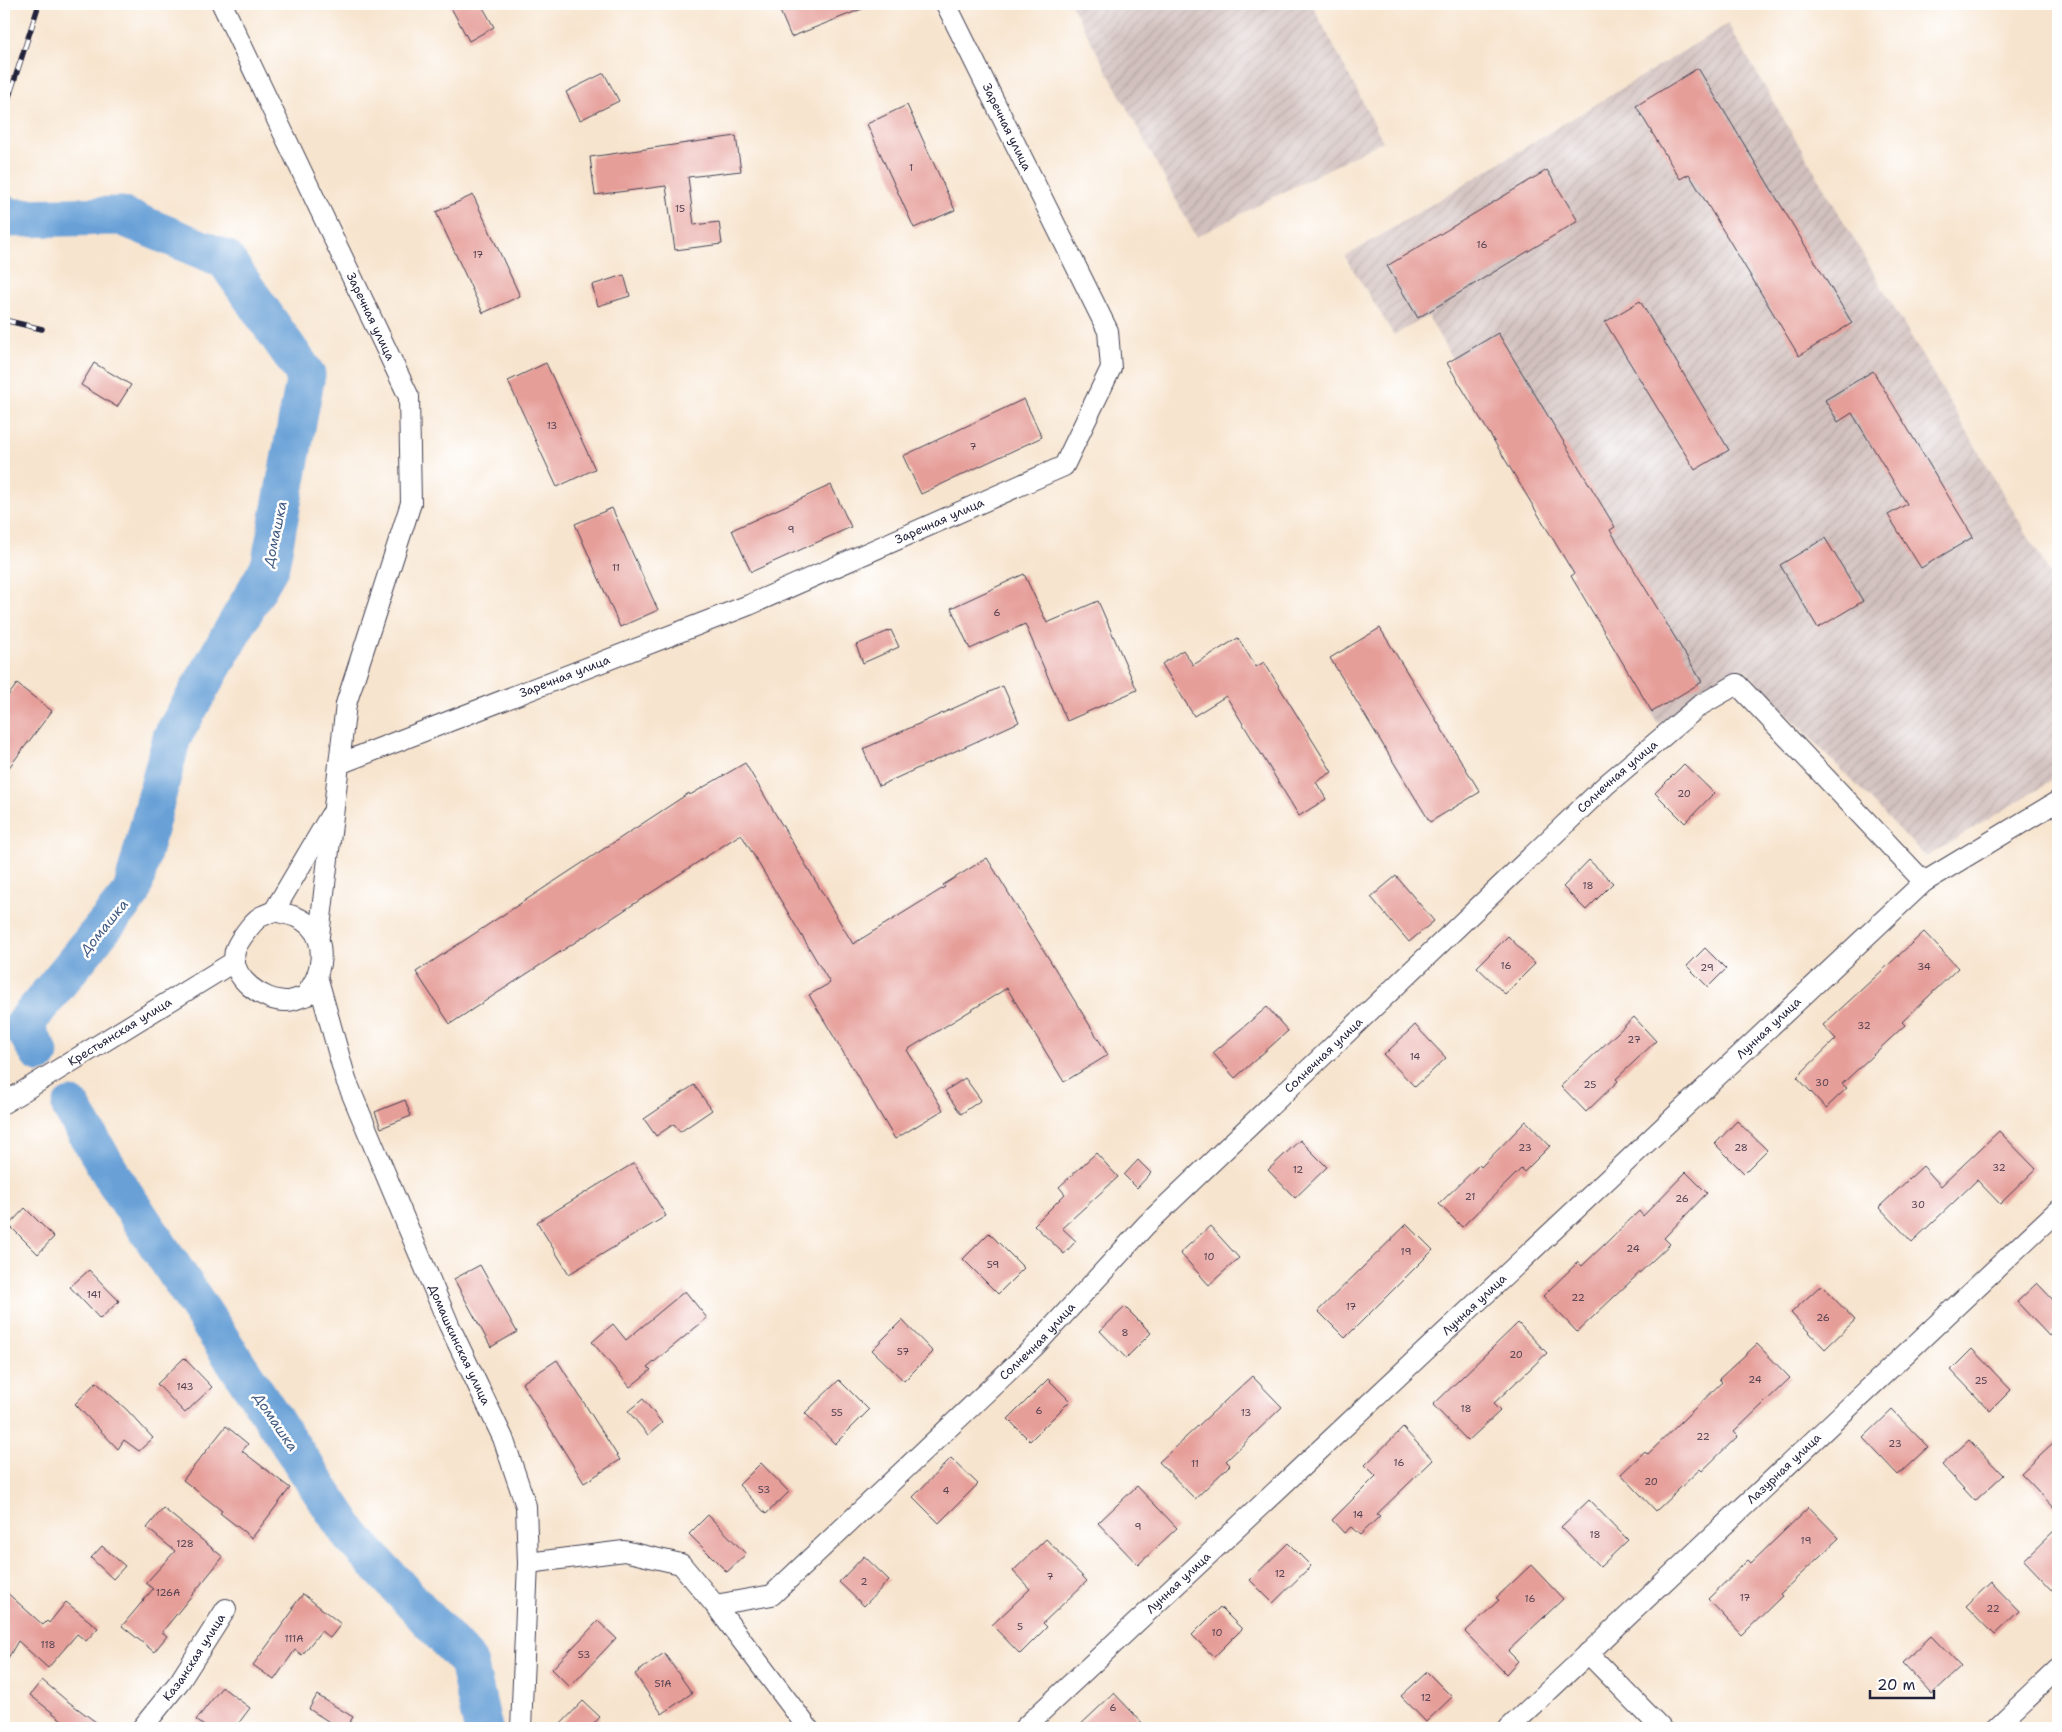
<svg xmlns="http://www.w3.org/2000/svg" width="2062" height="1732" font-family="'Shantell Sans',sans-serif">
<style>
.industrial{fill:url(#industrial-furrows)}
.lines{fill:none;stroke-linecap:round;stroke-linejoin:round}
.river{stroke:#69a1d7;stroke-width:39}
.building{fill:#e69e99}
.street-casing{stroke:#423f51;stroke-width:22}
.street{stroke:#fff;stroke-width:20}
.rail-casing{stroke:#22223b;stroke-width:5.5}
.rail{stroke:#fff;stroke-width:4;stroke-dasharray:11;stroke-linecap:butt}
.labels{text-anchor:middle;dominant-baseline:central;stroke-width:5;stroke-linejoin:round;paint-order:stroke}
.number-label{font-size:10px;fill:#534152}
.street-label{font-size:12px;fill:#22223b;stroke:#fff}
.water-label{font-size:14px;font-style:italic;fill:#425b81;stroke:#fff}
</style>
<defs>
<pattern id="industrial-furrows" width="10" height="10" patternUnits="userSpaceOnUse" patternTransform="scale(1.25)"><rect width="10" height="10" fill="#d1c0bd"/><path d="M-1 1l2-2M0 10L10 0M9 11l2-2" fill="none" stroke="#b3a5a3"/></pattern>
</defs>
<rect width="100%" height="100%" fill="#fff"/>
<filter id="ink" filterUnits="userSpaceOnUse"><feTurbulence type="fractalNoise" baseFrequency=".02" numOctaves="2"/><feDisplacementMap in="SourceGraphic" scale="10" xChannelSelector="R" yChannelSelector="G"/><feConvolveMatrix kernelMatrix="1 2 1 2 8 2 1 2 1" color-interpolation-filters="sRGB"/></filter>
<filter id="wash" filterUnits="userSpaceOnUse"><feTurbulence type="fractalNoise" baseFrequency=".0096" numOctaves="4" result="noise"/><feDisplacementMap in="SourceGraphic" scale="20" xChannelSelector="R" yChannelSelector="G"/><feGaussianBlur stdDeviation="1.12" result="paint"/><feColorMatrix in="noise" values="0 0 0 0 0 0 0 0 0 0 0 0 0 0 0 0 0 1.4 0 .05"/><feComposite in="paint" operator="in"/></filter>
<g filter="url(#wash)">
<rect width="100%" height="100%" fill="#f7e4ce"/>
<path class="industrial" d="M1071,4h241l71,137 -187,96z
M1728,24l330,563v190l-132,80 -182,-188 -86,55 -230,-408 -34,19 -49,-78z"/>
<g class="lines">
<path class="river" d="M4,214l8,4 109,-2 104,43 81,116 -36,191 -98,171 -40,155 -109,134 16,27
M71,1107l45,75 235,354 117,126 15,66"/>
</g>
<g id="blocks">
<path class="building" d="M449,4h32l13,23 -25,14z
M777,4h95v1l-81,32z
M1698,68l154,255 -53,33 -110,-182 -9,5 -44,-73z
M604,73l15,28 -39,19 -14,-28z
M907,105l48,105 -41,18 -47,-104z
M736,136l5,35 -53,6 6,48 25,-3 3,22 -47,6 -9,-64 -71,9 -5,-38z
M1547,170l31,51 -160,97 -31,-52z
M473,195l47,101 -37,17 -47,-101z
M624,275l6,21 -32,10 -6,-21z
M1640,301l89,149 -34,20 -90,-148z
M1498,333l117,194 -5,3 92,152 -50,30 -81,-136 3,-2 -127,-211z
M94,363l37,22 -14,22 -36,-22z
M546,363l49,106 -38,18 -49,-106z
M1873,371l100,166 -52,31 -33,-53 19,-11 -55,-91 -14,9 -13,-22z
M1024,399l18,38 -121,57 -18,-38z
M831,485l20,42 -100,45 -19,-42z
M612,508l46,102 -38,17 -45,-103z
M1825,538l38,63 -45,27 -38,-63z
M1024,574l23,49 51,-22 39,89 -70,31 -42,-97 -55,25 -19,-41z
M1380,628l100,164 -50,30 -100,-164z
M891,630l8,17 -36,16 -7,-18z
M1238,638l18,29 8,-5 68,110 -16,10 10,17 -27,17 -73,-120 -32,20 -32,-52 21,-14 10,15z
M17,684l35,27 -48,63v-73z
M1003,686l16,36 -140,64 -16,-37z
M745,763l108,181 92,-57 -2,-2 44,-27 121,197 -44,27 -57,-94 -100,62 36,60 -48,29 -86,-144 21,-12 -89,-149 -291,190 -34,-52 273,-179 1,2z
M1684,764l30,29 -29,30 -30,-30z
M1589,860l24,23 -27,27 -23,-23z
M1396,876l38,45 -25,21 -38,-45z
M1924,932l34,36 -56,54 3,3 -63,59 5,4 -21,20 -29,-31 39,-38 -13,-14z
M1508,936l27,28 -30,30 -28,-27z
M1705,948l21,21 -18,18 -21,-21z
M1267,1007l21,24 -53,47 -22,-25z
M1634,1017l22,24 -40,38 2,2 -32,31 -25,-26z
M1415,1025l31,33 -31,29 -31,-32z
M965,1078l16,22 -20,14 -16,-23z
M694,1085l18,25 -32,22 -6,-8 -18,12 -12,-17z
M405,1100l6,16 -30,12 -6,-16z
M1526,1121l24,25 -26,26 -3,-3 -59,58 -23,-23 40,-39 2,2z
M1737,1121l30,29 -23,23 -29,-29z
M1999,1131l37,38 -36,35 -23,-24 -65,62 -33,-35 44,-41 18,20z
M1300,1140l27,27 -32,31 -27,-28z
M1096,1153l22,24 -56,51 14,13 -12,13 -30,-29 31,-31 -6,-7z
M1138,1160l13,13 -14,15 -13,-13z
M634,1163l32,53 -97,58 -32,-52z
M1686,1172l21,21 -43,45 6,6 -93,88 -34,-36 35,-34 4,4 57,-55 4,5z
M25,1208l29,29 -16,17 -29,-29z
M1407,1224l26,26 -88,88 -27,-27z
M1210,1226l29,32 -30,27 -29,-32z
M989,1233l35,35 -26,26 -35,-35z
M480,1265l37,67 -26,15 -37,-68z
M89,1270l30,31 -19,18 -30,-32z
M2037,1283l21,22v22l-9,9 -32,-34z
M1821,1285l34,35 -30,29 -34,-36z
M685,1291l22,27 -59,49 3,3 -21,17 -38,-45 21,-18 13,16z
M1125,1307l26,26 -25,25 -26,-27z
M902,1320l31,32 -29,29 -32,-31z
M1518,1323l29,30 -54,51 7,7 -32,30 -35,-36z
M1757,1344l33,34 -56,54 4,4 -36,35 -2,-2 -44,42 -35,-37 24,-23 3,3 74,-72 -3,-3z
M1972,1349l39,41 -21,21 -39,-41z
M184,1358l28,29 -27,26 -28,-29z
M557,1360l63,100 -36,23 -62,-100z
M1252,1376l30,31 -56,54 4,4 -35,34 -36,-37z
M1048,1379l22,22 -40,40 -22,-22z
M839,1380l30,30 -34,34 -30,-31z
M96,1382l31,28 26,28 -14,13 -15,-11 -6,9 -43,-45z
M643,1399l19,24 -14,12 -20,-24z
M1892,1410l36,37 -30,28 -35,-37z
M226,1426l22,18 -6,7 48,37 -38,50 -32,-25 2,-2 -39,-31z
M1403,1428l30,32 -56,54 3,2 -20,19 -9,-8 -7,6 -12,-13 44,-44 -11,-11z
M2058,1438v74l-37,-39z
M1969,1440l34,35 -28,26 -33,-36z
M951,1458l27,26 -39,39 -26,-26z
M761,1463l28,29 -23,22 -27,-29z
M1137,1486l40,42 -39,37 -40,-42z
M1589,1500l39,40 -28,27 -39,-40z
M1809,1507l30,31 -59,56 2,2 -40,39 -34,-36 40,-39 3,3z
M163,1508l60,49 -61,75 5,4 -13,16 -32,-26 31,-37 -7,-6 29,-32 -28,-23z
M708,1515l38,39 -19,18 -38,-38z
M2058,1527v69l-34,-36z
M1046,1539l41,42 -44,42 4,4 -27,27 -28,-29 38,-36 -17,-18z
M1288,1543l23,23 -38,37 -23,-23z
M102,1546l23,20 -12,13 -22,-21z
M864,1556l25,24 -25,26 -25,-24z
M1531,1565l32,34 -55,52 10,10 -12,13 -41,-42 34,-32 -3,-2z
M1991,1582l28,29 -25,24 -28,-29z
M4,1590l39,35 4,-4 2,2 17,-21 32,26 -12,13 -9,-7 -29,34 -30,-27 -14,24z
M303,1594l38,30 -11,14 -9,-7 -19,24 -7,-5 -21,30 -21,-15 41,-56 -2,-1z
M1220,1607l22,22 -28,28 -22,-22z
M598,1621l18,17 -46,49 -18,-18z
M1931,1636l30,31 -29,27 -29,-31z
M664,1653l28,40 -30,21 -27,-40z
M1427,1672l25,25 -26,25 -25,-26z
M42,1680l24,20 38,28h-32l-42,-33z
M222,1687l28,21 -15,20h-28l-11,-8z
M1114,1693l33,35h-70z
M317,1695l36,22 -7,11h-7l-30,-19z
M583,1701l17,16 -10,11h-33z"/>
</g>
</g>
<g filter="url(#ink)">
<use href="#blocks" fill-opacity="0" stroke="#423f51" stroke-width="1"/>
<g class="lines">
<defs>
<g id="street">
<path id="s1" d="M222,4l187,393 2,106 -65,201 -27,232"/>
<path id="s2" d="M339,764l410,-159 315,-139 47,-98 -3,-37 -162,-327"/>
<path d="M274,911c7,2 15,3 22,6 25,10 29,35 21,58 -2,7 -8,14 -11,21 -6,1 -13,5 -19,5 -23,1 -58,-23 -52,-50 2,-8 17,-29 25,-34 4,-2 9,-4 14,-6z"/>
<path d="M274,911l56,-95"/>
<path id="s3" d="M317,976l29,104 103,245 54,113 23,68 2,57 -7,165"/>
<path id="s4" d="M4,1103l231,-142"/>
<path d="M528,1563l96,-12 57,13 34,41 93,123"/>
<path id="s5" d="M715,1605l57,-10 263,-249 111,-121 461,-441 92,-78 38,-22 187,198"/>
<path d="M1588,1653l73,75"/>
<path id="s6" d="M142,1728l38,-47 46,-72"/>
<path id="s7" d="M1024,1728l900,-846 134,-81"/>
<path id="s8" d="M1509,1728l549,-518"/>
<path d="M1996,1728l62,-59"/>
</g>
</defs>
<use href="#street" class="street-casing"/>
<use href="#street" class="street"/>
<defs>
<path id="rail" d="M4,112l35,-108
M4,320l38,9"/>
</defs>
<use href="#rail" class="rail-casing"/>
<use href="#rail" class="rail"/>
</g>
</g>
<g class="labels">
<g class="number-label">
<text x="911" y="167">1</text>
<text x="680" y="208">15</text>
<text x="1482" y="244">16</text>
<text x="478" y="254">17</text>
<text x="552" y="425">13</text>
<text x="973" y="446">7</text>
<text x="791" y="529">9</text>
<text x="616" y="567">11</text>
<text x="997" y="612">6</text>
<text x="1684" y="793">20</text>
<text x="1588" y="885">18</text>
<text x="1506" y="965">16</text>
<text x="1924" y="966">34</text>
<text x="1707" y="967">29</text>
<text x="1864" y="1025">32</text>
<text x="1634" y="1039">27</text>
<text x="1415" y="1056">14</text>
<text x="1822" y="1082">30</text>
<text x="1590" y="1084">25</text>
<text x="1525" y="1147">23</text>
<text x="1741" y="1147">28</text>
<text x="1999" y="1167">32</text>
<text x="1298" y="1169">12</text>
<text x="1470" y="1196">21</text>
<text x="1682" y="1198">26</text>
<text x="1918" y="1204">30</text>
<text x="1633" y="1248">24</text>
<text x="1406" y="1251">19</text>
<text x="1209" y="1256">10</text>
<text x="993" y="1264">59</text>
<text x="94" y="1294">141</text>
<text x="1578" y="1297">22</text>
<text x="1351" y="1306">17</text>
<text x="1823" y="1317">26</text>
<text x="1125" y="1332">8</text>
<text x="903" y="1351">57</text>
<text x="1516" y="1354">20</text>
<text x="1755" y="1379">24</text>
<text x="1981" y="1380">25</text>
<text x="185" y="1386">143</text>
<text x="1466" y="1408">18</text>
<text x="1039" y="1410">6</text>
<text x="837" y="1412">55</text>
<text x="1246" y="1412">13</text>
<text x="1703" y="1436">22</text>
<text x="1895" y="1443">23</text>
<text x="1399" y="1462">16</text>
<text x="1195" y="1463">11</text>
<text x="1651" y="1481">20</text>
<text x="764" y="1489">53</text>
<text x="946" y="1490">4</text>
<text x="1358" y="1514">14</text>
<text x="1138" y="1526">9</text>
<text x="1595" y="1534">18</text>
<text x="1806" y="1540">19</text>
<text x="185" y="1543">128</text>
<text x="1280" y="1573">12</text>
<text x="1050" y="1576">7</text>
<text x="864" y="1581">2</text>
<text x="168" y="1592">126А</text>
<text x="1745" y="1597">17</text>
<text x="1530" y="1598">16</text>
<text x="1993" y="1608">22</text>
<text x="1020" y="1626">5</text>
<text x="1217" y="1632">10</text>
<text x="294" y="1638">111А</text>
<text x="48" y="1644">118</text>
<text x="584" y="1654">53</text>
<text x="663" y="1683">51А</text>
<text x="1426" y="1697">12</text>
<text x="1113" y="1707">6</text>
</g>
<g class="street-label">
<text transform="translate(1007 127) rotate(64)">Заречная улица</text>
<text stroke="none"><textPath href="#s1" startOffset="346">Заречная улица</textPath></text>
<text stroke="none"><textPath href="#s2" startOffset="648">Заречная улица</textPath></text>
<text stroke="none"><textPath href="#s2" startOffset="242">Заречная улица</textPath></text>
<text stroke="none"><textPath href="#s5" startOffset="1235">Солнечная улица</textPath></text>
<text stroke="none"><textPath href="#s7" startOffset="1022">Лунная улица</textPath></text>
<text stroke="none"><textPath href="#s4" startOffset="136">Крестьянская улица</textPath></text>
<text stroke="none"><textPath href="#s5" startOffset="830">Солнечная улица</textPath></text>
<text stroke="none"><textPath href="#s7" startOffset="618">Лунная улица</textPath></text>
<text stroke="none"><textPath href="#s5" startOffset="425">Солнечная улица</textPath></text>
<text stroke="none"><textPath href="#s3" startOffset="396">Домашкинская улица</textPath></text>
<text stroke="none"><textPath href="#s8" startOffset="378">Лазурная улица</textPath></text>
<text stroke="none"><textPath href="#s7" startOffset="212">Лунная улица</textPath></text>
<text stroke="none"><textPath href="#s6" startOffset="88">Казанская улица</textPath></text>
</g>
<g class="water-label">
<text transform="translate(275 534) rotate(-78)">Домашка</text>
<text transform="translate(104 927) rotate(-51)">Домашка</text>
<text transform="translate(276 1422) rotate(56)">Домашка</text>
</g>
</g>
<rect width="2062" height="1732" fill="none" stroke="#fff" stroke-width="20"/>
<path d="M1870 1690v8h64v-8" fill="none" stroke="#22223b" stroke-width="2.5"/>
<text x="1877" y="1690" font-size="15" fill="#22223b" stroke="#ffffff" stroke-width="4" paint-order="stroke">20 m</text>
</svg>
